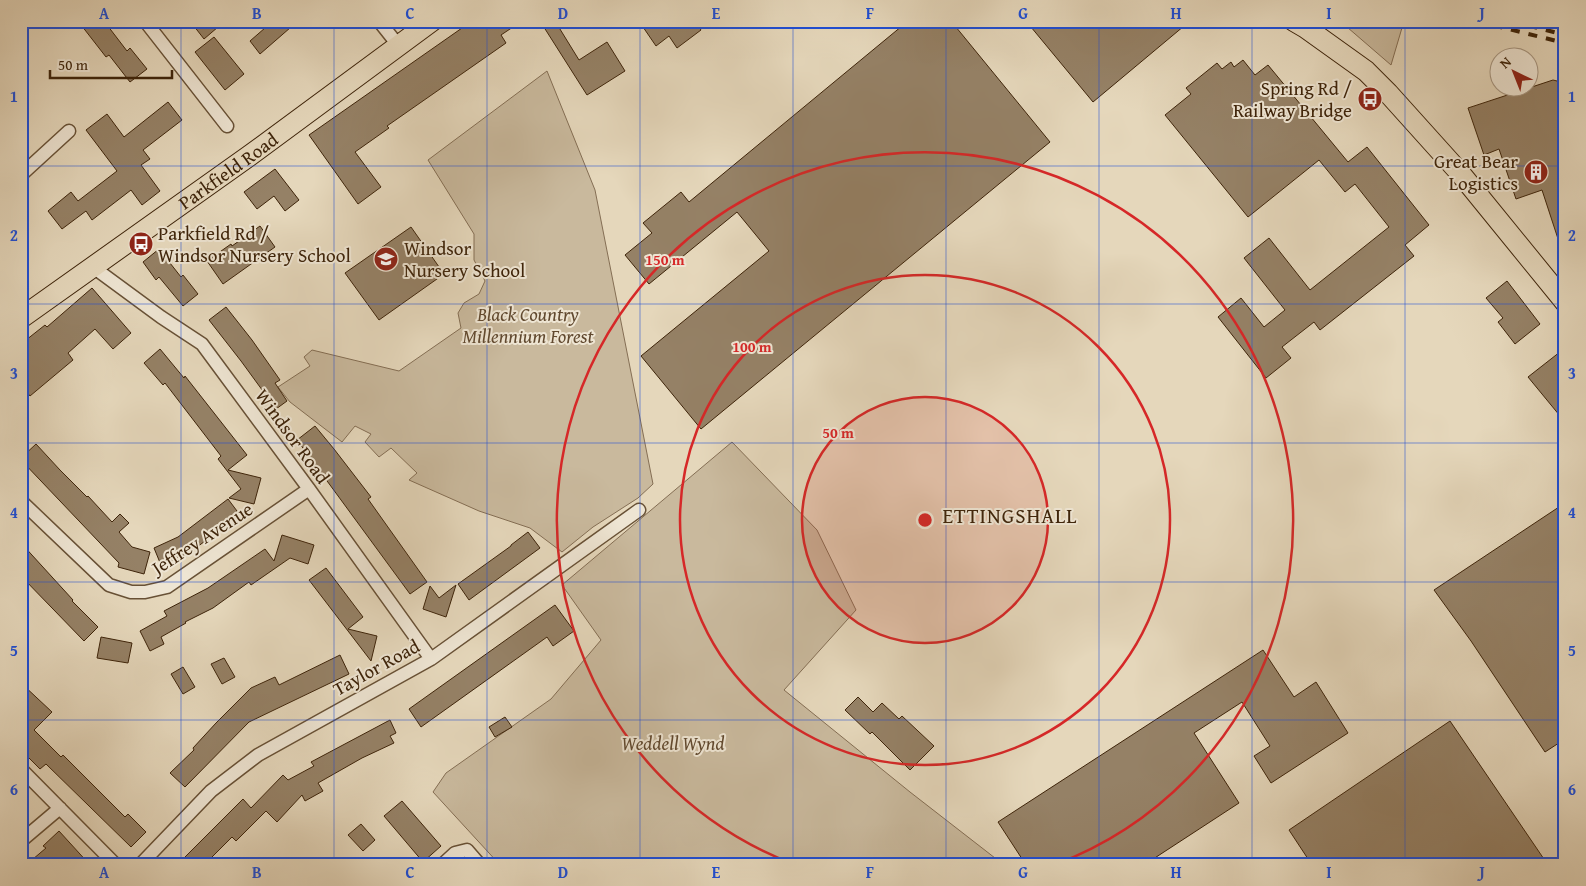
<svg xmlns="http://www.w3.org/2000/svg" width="1586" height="886" font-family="'Gentium Book Plus',serif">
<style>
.green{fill:#c9b99d;stroke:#846e54}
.building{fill:#958166;stroke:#3e240a}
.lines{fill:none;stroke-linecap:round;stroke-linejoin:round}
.street-casing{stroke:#685136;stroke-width:15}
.primary-casing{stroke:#3e240a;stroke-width:22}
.street{stroke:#eee5d3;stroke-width:12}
.primary{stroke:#e5d7bb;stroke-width:20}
.rail{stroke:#3e240a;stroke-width:4;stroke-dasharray:9 9;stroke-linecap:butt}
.grid{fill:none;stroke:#1d4ed8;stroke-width:1;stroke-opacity:0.55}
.ring{fill:none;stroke:#d62828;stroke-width:2.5}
.labels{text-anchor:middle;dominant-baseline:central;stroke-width:4;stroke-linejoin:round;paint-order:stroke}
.poi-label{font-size:19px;fill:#3e240a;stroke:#eee5d3;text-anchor:end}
.street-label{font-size:19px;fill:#3e240a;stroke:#eee5d3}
.park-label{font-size:19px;font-style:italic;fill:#61492f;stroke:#eee5d3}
.quarter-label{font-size:21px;letter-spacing:1px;fill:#3e240a;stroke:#eee5d3}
.centre{fill:#d62828;stroke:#eee5d3;stroke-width:2.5}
.ring-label{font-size:15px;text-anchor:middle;font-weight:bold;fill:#d62828;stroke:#eee5d3;stroke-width:4;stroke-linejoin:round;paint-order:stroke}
.neatline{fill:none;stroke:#1d4ed8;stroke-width:2}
.grid-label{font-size:16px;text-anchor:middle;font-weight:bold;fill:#1d4ed8}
</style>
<rect width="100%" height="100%" fill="#e5d7bb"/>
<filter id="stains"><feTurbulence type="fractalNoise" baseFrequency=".004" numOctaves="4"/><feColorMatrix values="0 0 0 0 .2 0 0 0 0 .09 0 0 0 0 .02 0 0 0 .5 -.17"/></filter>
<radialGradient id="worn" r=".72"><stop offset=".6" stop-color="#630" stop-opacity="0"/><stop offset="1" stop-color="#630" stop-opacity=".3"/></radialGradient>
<path class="green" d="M1340,21h64l-13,44z
M547,71l48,119 58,294 -15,14 -45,29 -31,25 -32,-24 -51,-17 -70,-31 8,-7 -26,-25 -12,9 -14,-15 6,-8 -16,-8 -13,16 -52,-40 -12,-15 32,-21 -6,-9 8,-7 87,21 62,-43 -3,-15 6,-10 15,-9 6,-13 -11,-21v-26l-46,-74z
M732,442l85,88 39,80 -72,80 126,102 94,73h-504l-67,-73 13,-19 105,-74 50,-59 -39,-55z"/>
<path class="building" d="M78,21h26l23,30 3,-3 17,21 -17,13 -21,-27 -3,2z
M190,21h35l-21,18z
M273,21h25l-38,33 -10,-13z
M472,21h50l-21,14 5,8 -119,83 2,2 -34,24 26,35 -23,17 -49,-69z
M540,21h15l24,39 28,-18 18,29 -38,24z
M652,21h43l6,9 -24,18 -8,-12 -13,10 -13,-19z
M908,21h43l99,121 -349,287 -60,-73 128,-105 -32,-39 -88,72 -24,-29 27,-22 -9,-10 38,-31 8,10z
M1026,21h164l-97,81z
M214,37l30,37 -19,16 -30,-38z
M1243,60l12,15 13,-10 80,97 19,-15 62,78 -24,20 9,11 -94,74 -6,-8 -32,25 9,11 -25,20 -48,-61 23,-19 23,29 21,-17 -41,-52 25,-20 41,52 79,-63 -34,-43 -10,8 -26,-32 -71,57 -83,-102 26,-21 -5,-6 31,-25 5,6 9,-7 3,5z
M1553,80l12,3v168h-3l-20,-61 -26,9 -17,-50 -15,6 -16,-47z
M168,102l14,18 -39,30 7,9 -9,6 19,26 -18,14 -11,-15 -39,30 -6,-9 -24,18 -14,-18 23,-19 7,9 39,-30 -31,-41 21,-16 17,23z
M275,169l24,31 -14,11 -11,-15 -17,13 -13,-17z
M260,226l15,21 -52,37 -16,-23 24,-17 1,2z
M411,227l33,47 -65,46 -34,-47z
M159,249l22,28 2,-2 15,19 -15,12 -24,-29 -3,3 -13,-18z
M1507,281l33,43 -25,20 -17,-22 5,-4 -17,-20z
M92,288l39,45 -18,16 -18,-20 -27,24 5,7 -43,36 -9,-11v-41l24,-19 2,2z
M226,307l26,33 28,40 -5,3 12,18 -11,8 -35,-48 -32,-41z
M1565,348v74l-37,-45z
M160,349l24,29 1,-2 62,79 -19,15 33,8 -7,26 -25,-6 12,-9 -23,-30 3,-3 -56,-73 -2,2 -19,-22z
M315,426l19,23 37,48 -3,2 59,83 -17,12 -113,-154z
M36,444l24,26 27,27 1,-1 24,26 8,-8 9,9 -10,9 13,15 18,5 -6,22 -26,-7 1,-4 -98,-103v-2z
M228,499l12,16 -51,38 -28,12 -7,-17 24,-11z
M1565,503v236l-20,13 -74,-111 -37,-51z
M528,532l12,16 -71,52 -11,-16 53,-38v-1z
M282,535l32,10 -6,19 -18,-6 -39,27 -2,-3 -36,26 -28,14 1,1 -25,14 3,7 -14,7 -10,-20 27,-15 -3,-5 44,-23 57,-39 9,12z
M21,543l52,57 -1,1 26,26 -14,14 -63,-65z
M326,568l37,49 -15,12 29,7 -6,25 -62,-81z
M456,585l-10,32 -23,-8 7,-23 9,12z
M555,605l19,26 -21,15 -6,-9 -126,90 -12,-18z
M101,637l31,6 -4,20 -31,-5z
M1263,650l31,47 22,-15 32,51 -77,50 -17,-27 16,-10 -28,-44 -48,31 45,70 -95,62h-118l-28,-43z
M340,655l9,19 -100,48 -64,65 -15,-14 24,-23 -1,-2 23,-25 35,-35 24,-11 4,8z
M224,658l11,19 -13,7 -11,-20z
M183,667l12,20 -12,7 -12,-20z
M21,683l31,29 -18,18 27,27 2,-2 62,62 3,-3 18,18 -15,15 -85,-83 -6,5 -19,-19z
M858,697l15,15 9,-9 17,16 3,-3 32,30 -24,24 -38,-38 -2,2 -25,-24z
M505,717l7,10 -17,10 -6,-10z
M390,720l6,13 -6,3 4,7 -32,15 -44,25 5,8 -18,10 -3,-6 -25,27 -11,-11 -30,30 -4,-4 -28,28h-27l66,-66 8,9 32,-33 5,5 26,-14 -3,-4z
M1450,721l98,144h-236l-23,-35z
M402,801l39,45 -18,16 -39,-46z
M361,824l14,16 -12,11 -15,-16z
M59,831l31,34h-64l20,-17 -3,-2z"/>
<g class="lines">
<defs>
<path id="street" d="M145,21l82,105
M379,21l19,24
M21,175l48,-44
M93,267l68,50 41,27 107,145 122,170
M21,501l88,84 22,7h14l22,-5 142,-98
M21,769l95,96
M21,841l39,-33
M140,865l71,-74 47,-36 173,-96 208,-149
M442,865l13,-12 12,-3 13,15"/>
<g id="primary">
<path d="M1294,21l12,7 60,43 22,22 72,80 105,129"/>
<path id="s1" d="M21,318l228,-162 183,-135"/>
</g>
</defs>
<use href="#street" class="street-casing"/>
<use href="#primary" class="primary-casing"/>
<use href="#street" class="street"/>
<use href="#primary" class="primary"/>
<path class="rail" d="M1476,21l89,22
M1511,21l54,14"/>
</g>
<path class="grid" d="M181,21v844M334,21v844M487,21v844M640,21v844M793,21v844M946,21v844M1099,21v844M1252,21v844M1405,21v844M21,166h1544M21,304h1544M21,443h1544M21,582h1544M21,720h1544"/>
<circle cx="925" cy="520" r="123" fill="#d62828" fill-opacity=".12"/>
<g class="ring">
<circle cx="925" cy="520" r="123"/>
<circle cx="925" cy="520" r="245"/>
<path d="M796 865A368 368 0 1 1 1054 865"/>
</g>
<defs>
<symbol id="bus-disc" viewBox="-11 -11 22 22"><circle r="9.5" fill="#8f2418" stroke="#eee5d3"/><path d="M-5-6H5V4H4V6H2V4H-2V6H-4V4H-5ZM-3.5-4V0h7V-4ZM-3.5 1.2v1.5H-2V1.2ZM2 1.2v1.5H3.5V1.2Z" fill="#fff"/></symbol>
<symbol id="building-disc" viewBox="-11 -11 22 22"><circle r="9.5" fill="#8f2418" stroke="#eee5d3"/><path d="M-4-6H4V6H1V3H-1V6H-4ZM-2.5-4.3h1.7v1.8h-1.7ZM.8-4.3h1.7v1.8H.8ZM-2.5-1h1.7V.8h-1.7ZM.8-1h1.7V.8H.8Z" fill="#fff"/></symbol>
<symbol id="school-disc" viewBox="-11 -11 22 22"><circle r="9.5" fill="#8f2418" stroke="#eee5d3"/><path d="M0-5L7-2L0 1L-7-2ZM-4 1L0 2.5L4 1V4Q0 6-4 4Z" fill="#fff"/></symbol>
</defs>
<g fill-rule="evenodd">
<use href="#bus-disc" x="1356" y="85" width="28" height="28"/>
<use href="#building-disc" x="1522" y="158" width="28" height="28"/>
<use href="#bus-disc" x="127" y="230" width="28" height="28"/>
<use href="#school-disc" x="372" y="245" width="28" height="28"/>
</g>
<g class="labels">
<g class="poi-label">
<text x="1352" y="88">Spring Rd /<tspan x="1352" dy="22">Railway Bridge</tspan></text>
<text x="1518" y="161">Great Bear<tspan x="1518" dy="22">Logistics</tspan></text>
<text x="158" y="233" text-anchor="start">Parkfield Rd /<tspan x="158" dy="22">Windsor Nursery School</tspan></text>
<text x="404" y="248" text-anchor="start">Windsor<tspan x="404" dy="22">Nursery School</tspan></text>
</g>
<g class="street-label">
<text stroke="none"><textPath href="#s1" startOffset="254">Parkfield Road</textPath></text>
<text transform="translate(293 436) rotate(54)">Windsor Road</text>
<text transform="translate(202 538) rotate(-33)">Jeffrey Avenue</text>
<text transform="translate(376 667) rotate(-29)">Taylor Road</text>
</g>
<g class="park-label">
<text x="528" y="314">Black Country<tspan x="528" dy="22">Millennium Forest</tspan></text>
<text x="673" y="743">Weddell Wynd</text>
</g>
<g class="quarter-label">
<text x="1010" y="515">ETTINGSHALL</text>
</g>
</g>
<circle cx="925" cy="520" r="8" class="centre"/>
<g class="ring-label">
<text x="665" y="265">150 m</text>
<text x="752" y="352">100 m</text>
<text x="838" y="438">50 m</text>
</g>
<rect width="1586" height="886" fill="none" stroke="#e5d7bb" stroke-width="55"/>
<g transform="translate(1514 72) rotate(317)"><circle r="24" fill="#eee5d3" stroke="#a89883"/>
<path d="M0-4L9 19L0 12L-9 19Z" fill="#8f2418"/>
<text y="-8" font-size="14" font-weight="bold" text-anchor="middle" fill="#3e240a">N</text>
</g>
<path d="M50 70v8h122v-8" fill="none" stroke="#3e240a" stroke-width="2.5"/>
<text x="58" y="70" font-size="15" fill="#3e240a" stroke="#eee5d3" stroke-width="4" paint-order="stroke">50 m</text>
<rect x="28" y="28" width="1530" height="830" class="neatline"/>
<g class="grid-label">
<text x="104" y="19">A</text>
<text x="257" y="19">B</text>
<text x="410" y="19">C</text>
<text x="563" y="19">D</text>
<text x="716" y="19">E</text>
<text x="870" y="19">F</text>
<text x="1023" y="19">G</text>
<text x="1176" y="19">H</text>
<text x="1329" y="19">I</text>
<text x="1482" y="19">J</text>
<text x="14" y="102">1</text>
<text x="1572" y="102">1</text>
<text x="14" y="241">2</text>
<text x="1572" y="241">2</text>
<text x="14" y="379">3</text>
<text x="1572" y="379">3</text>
<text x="14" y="518">4</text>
<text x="1572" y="518">4</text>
<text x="14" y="656">5</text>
<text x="1572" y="656">5</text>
<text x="14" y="795">6</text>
<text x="1572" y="795">6</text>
<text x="104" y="878">A</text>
<text x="257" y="878">B</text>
<text x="410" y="878">C</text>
<text x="563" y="878">D</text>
<text x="716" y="878">E</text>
<text x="870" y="878">F</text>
<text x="1023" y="878">G</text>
<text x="1176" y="878">H</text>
<text x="1329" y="878">I</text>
<text x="1482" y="878">J</text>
</g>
<rect width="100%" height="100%" filter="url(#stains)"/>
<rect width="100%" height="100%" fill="url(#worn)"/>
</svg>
